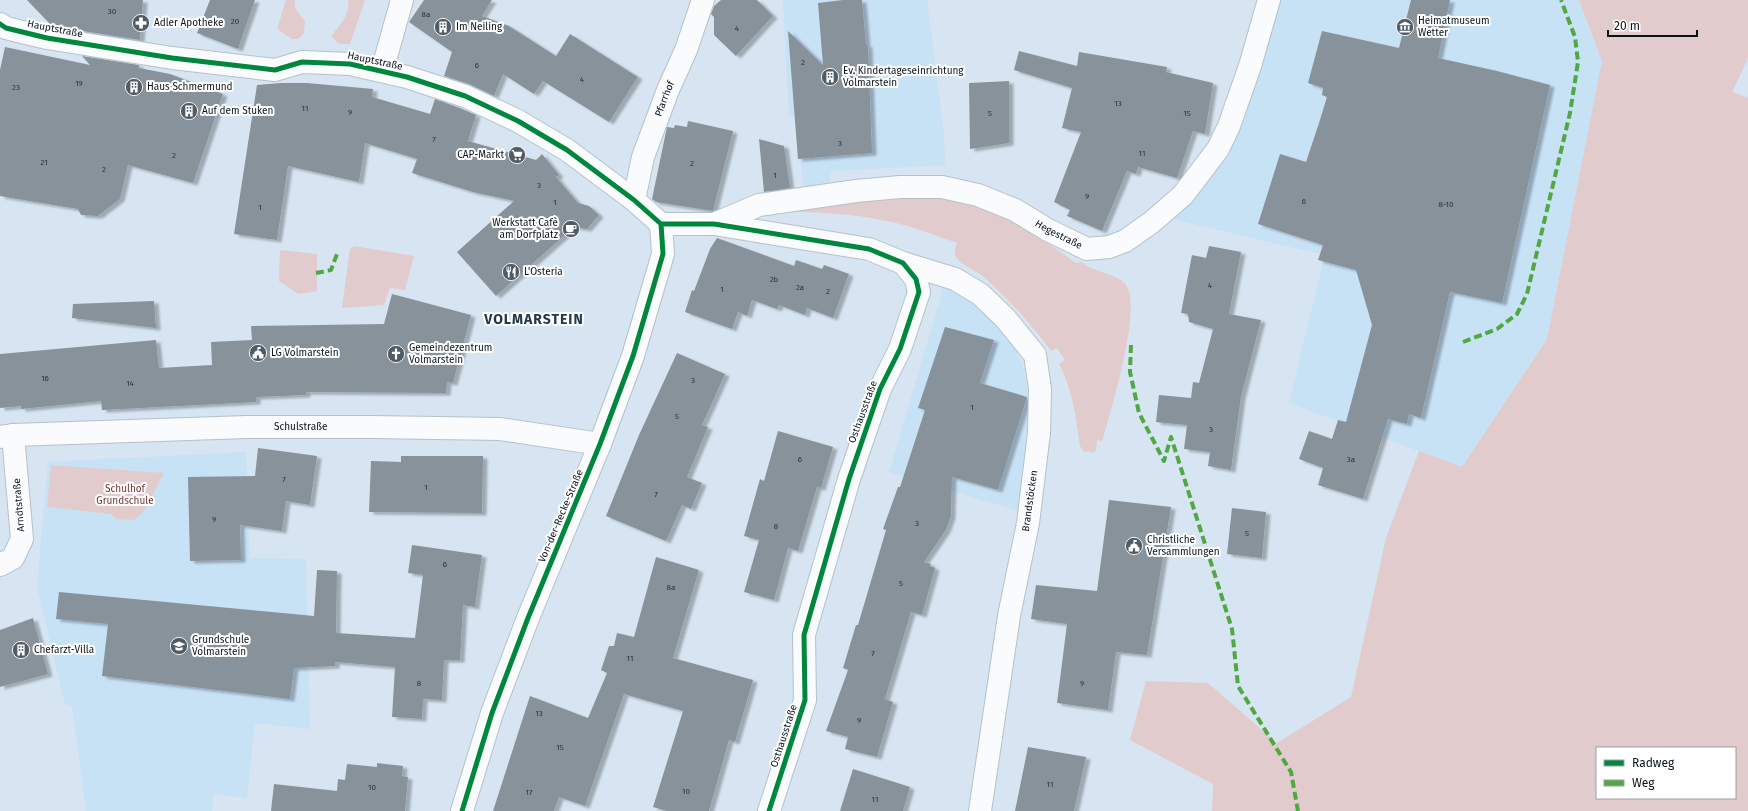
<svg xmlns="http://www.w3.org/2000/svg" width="1748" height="811" font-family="'Fira Sans',sans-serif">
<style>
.built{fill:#c7e1f5}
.green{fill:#e2cbcc;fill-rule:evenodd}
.building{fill:#87929b;filter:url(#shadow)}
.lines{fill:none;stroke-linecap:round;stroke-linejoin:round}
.minor-casing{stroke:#b5c1ca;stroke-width:24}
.minor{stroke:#f9fbfd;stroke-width:22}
.quiet{stroke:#50a842;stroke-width:4;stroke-dasharray:8 4;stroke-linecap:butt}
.cycleway-casing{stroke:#fff;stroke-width:8}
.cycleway{stroke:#00873e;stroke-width:5}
.labels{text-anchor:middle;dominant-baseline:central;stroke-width:4;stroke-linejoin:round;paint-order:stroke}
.number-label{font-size:8px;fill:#28323a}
.poi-label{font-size:10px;fill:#081219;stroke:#fff;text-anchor:start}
.street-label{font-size:10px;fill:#081219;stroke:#fff}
.park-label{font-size:10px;fill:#76332c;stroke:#fff}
.district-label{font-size:14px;font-weight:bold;letter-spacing:1px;fill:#22394a;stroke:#fff}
</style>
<defs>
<filter id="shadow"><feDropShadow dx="4.5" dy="2.5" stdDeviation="1" flood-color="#0004"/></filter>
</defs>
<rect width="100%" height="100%" fill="#d6e5f1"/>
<path class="built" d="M783,0h144l17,135 1,30 -114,6 -1,11 -26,5 -10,-71h-5z
M1280,0h299l23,61 -55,278 -85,128 -173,-64 36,-148 -154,-36 88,-158z
M944,286l22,9 16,13 31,35 10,24 4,22 1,31 -9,91 -130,-39z
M246,452l4,106 56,1 4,170 -55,-6 -8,75 -33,-4 -2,17h-126l-14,-105 -7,-2 -28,-117 11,-125z"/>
<path class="green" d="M286,0h9v8l10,14 -1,11 -6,6h-6l-15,-10z
M348,0h17l-15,44h-11l-8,-8c8,-10 20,-22 17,-36z
M1579,0h169v59l-16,33 16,6v713h-536l1,-27 -83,-44 16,-59 62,2 69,60 74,-46 35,-159 33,-87 43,16 85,-128 55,-278zM1597,748h138v50h-138z
M940,196l48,10 54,33 34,24 6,-1c10,11 31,9 43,22 19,20 -15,128 -22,155l-1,2 -5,-1 -1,11 -5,2 -1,-2 -6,1 -4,-6c-4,-28 -7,-56 -21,-82l6,-4 -8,-12 -6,3c-20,-28 -42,-51 -67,-74 -8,-7 -22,-11 -28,-20 -3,-4 0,-10 1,-14 -20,-7 -40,-15 -61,-20 -41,-10 -83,-11 -126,-12l97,-12z
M354,246l60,10 -9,34 -15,-2 -6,17 -42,3 8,-59z
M280,250l37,4v37l-19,3 -19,-13z
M51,465l113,8 -20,38 -10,9 -18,-1 -5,-5 -64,-7z"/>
<path class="building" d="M27,0h116l-3,40 -88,-14z
M210,0h45l-17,49 -41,-16z
M424,0h68l-10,16 27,10 47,30 14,-22 68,43 -29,45 -66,-41 -9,13 -31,-20 -9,22 -25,-12 -25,-8 8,-24 -43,-30z
M721,0h36l16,16 -37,40 -22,-21v-18l-3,-3 3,-8z
M843,0h19l4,45h2l4,108 -74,6 -10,-128 35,34 -5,-62z
M1411,0h39l-12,58 59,13 53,14 -48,218 -52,-11 -29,126 -12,-4 -2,10 -19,-5 -25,80 -45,-14 5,-17 -24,-9 10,-28 23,8 6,-19 8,2 26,-97 -16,-55 -38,-10 5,-15 -65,-21 22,-70 26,8 13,-39 8,-26 -5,-2 1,-7 -15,-5 14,-52 77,17z
M5,47l85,18 -8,-9 57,9v3l31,6 53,20 -30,89 -65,-18 -8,34 -22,17 -17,-1 -3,-6 -78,-13v-126z
M1019,51l58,15 2,-14 88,15 -1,5 47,11 -8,51 -12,-3 -16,47 -39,-11 -2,7 -9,-3 -25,60 -35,-15 3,-6 -16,-8 27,-70 -19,-4 10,-40 -58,-18z
M1009,81v62l-39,6 -1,-66z
M281,83h26l66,6 -1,8 58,17 5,-15 25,9 16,7 -8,26 68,19 6,-6 17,21 -3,2 22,26 11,3 10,9 -12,14 -13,-2 -78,69 -39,-44 57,-51 -41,-9 -61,-19 5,-14 -52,-16 -6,39 -71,-16 -11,74 -43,-6 23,-149z
M688,121l45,10 -20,80 -57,-9 -4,-3 15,-72 7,1 1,-3 12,2z
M759,139l25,7 6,42 -26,4z
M717,238l77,28 2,-6 26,9 2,-4 25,9 -16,44 -26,-10 -2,7 -26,-10 -2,4 -25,-9 -5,16 -9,-4 -6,17 -47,-17 7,-22 2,1 16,-42z
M1209,246l32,6 -12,62 32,6 -20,77 -10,73 -23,-4 2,-14 -26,-3 3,-24 -31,-3 3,-27 32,3 2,-16 6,1 14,-54 -24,-7 -1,-8 -7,-1 11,-58 14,3z
M392,294l79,21 -18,68 -6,-1 -1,11 -140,-1v3l-50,2v5l-154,8 -1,-9 -80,8v-3l-21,2v-54l156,-14 3,28 53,-3 -1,-23 41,-2 -1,-14 133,-2z
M154,301l2,27 -84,-10 1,-14z
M945,327l49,13 -14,43 47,14 -29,93 -46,-13 -1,39 -5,14 -22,32 7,2 -1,2 5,2 -13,47 -11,-3 -26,87 8,3 -16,55 -32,-8 3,-12 -22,-6 22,-61 -5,-2 13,-43h2l28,-95 -3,-1 15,-42h2l25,-77 -7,-2z
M677,353l48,21 -23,51 6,2 -21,50 15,6 -11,26 -9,-4 -16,36 -60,-25 33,-81z
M778,431l55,16 -12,41 -4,-1 -19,64 -10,-3 -14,52 -30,-8 15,-52 -15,-4 16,-57 4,2z
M258,448l59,8 -7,49 -24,-4 -4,30 -42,-6 1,35 -51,1 -2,-84 67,-1z
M401,456h82l-1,57 -113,-1 2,-51 30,1z
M1109,500l62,7 -24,148 -31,-3 -8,58 -51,-7 10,-79 -36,-5 5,-34 61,6z
M1232,508l34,4 -4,46 -35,-4z
M412,545l70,10 -7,52 -12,-2 -3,55h-16l-2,40 -19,-1 -1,20 -30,-2 3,-50 -60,-5v4l-41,2 -4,31 -188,-23 6,-52 -52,-5 3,-27 255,24 3,-46 20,1 -1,62 79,5 8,-63 -15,-2z
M656,557l43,13 -26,88 80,22 -18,62 -6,-2 -20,71h-42l-14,-4 30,-96 -59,-17 -39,112 -26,-9 -5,14h-61l37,-115 58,22 19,-45 -6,-3 8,-24h5l3,-13 17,4z
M33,618l15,56 -48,13v-57z
M1028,747l58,10 -12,54h-59z
M377,763l26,3 -1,10 6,1 -3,34h-134l3,-27 63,7 1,-12 7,1 2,-16 30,3z
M853,769l57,18 -7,24h-63z"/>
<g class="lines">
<defs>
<g id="minor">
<path d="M0,24l6,4 41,10 125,20 103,12 27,-8 48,2 57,13 58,19 53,25 49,29 67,50 27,24"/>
<path d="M382,71l20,-71"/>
<path id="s1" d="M634,200l9,-43 25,-67 18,-40 17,-50"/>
<path d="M661,224h53l155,25 34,14 13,16 3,13 -19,57 -20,40 -31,90 -45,156 1,65 -36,111"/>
<path id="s2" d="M714,224l45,-19 97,-14 44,-4h42l36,8 37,15 33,20 39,19 22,-2 16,-6 27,-19 31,-27 35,-46 11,-23 21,-60 19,-66"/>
<path d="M903,263l52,16 25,15 25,24 30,37 5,34 -1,44 -11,90 -19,93 -29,195"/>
<path id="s3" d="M0,437l13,-2 234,-8h125l128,2 100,15"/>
<path d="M0,565l13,-7 9,-19 -9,-104"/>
<path d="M462,811l30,-98 36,-95 72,-174 33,-88 30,-102 -2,-30"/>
</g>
</defs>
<use href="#minor" class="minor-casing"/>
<use href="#minor" class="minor"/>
<path class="quiet" d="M316,273l15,-3 6,-16
M1463,342l34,-13 20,-15 10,-20 43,-181 8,-51 -3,-25 -14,-37
M1131,345l-1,27 9,41 25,48 7,-24 61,192 6,57 53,86 7,39"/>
<defs>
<path id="cycleway" d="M0,24l6,4 41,10 125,20 103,12 27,-8 48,2 57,13 58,19 53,25 49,29 67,50 27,24
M661,224h53l155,25 34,14 13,16 3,13 -19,57 -20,40 -31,90 -45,156 1,65 -36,111
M462,811l30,-98 36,-95 72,-174 33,-88 30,-102 -2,-30"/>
</defs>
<use href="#cycleway" class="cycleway-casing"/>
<use href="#cycleway" class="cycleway"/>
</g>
<defs>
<symbol id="pharmacy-disc" viewBox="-11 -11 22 22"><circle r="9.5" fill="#505c65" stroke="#fff"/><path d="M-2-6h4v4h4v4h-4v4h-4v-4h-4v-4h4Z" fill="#fff"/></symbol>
<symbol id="building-disc" viewBox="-11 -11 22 22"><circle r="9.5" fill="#505c65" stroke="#fff"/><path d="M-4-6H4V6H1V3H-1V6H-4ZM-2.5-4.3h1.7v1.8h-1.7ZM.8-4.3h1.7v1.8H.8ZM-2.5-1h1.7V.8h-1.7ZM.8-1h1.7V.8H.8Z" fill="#fff"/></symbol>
<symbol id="museum-disc" viewBox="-11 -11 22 22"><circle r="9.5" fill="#505c65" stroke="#fff"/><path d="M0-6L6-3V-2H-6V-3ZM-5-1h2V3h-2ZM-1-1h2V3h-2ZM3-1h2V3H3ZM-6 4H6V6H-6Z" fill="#fff"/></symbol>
<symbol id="supermarket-disc" viewBox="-11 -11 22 22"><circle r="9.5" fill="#505c65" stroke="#fff"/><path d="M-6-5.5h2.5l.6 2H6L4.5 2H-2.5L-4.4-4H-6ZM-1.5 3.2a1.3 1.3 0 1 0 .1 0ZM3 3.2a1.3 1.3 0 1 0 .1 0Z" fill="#fff"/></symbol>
<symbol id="cafe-disc" viewBox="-11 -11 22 22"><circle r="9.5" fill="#505c65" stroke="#fff"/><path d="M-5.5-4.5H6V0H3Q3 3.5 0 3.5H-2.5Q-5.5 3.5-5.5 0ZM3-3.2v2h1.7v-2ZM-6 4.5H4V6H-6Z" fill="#fff"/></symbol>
<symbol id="restaurant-disc" viewBox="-11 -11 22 22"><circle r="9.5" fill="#505c65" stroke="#fff"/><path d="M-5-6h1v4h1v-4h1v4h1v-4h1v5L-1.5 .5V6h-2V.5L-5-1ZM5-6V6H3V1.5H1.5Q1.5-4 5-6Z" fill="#fff"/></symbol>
<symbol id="civic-disc" viewBox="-11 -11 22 22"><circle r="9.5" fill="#505c65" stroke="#fff"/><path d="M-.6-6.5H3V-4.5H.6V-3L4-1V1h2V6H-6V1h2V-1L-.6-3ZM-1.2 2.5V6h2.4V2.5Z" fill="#fff"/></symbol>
<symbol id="church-disc" viewBox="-11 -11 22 22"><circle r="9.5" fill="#505c65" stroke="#fff"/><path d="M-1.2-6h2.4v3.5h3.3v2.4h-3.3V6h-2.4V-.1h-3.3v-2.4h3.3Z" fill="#fff"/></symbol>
<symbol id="school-disc" viewBox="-11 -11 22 22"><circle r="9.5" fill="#505c65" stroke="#fff"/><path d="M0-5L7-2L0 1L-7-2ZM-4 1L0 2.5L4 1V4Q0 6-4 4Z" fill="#fff"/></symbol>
</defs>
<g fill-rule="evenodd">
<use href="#pharmacy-disc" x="131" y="13" width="20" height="20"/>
<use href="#building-disc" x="433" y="17" width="20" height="20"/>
<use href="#museum-disc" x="1395" y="17" width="20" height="20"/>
<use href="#building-disc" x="820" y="67" width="20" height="20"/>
<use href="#building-disc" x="124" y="77" width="20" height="20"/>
<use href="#building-disc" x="179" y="101" width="20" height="20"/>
<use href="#supermarket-disc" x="507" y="145" width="20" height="20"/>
<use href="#cafe-disc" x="561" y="219" width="20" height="20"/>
<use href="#restaurant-disc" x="501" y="262" width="20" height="20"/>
<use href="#civic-disc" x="248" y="343" width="20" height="20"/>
<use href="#church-disc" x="386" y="344" width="20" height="20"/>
<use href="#civic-disc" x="1124" y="536" width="20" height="20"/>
<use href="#school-disc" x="169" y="636" width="20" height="20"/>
<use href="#building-disc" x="11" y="640" width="20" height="20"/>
</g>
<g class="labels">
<g class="number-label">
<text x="112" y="11">30</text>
<text x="426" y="14">8a</text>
<text x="235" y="21">20</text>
<text x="737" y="28">4</text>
<text x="803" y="62">2</text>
<text x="477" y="65">6</text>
<text x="582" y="79">4</text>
<text x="79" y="83">19</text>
<text x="16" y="87">23</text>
<text x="1118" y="103">13</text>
<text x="305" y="108">11</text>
<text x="350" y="112">9</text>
<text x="990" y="113">5</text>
<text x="1187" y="113">15</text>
<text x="434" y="139">7</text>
<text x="840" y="143">3</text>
<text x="1142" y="153">11</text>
<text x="174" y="155">2</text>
<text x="44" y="162">21</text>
<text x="692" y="163">2</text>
<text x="104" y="169">2</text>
<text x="775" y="175">1</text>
<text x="539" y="185">3</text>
<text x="1087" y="196">9</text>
<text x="1304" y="201">6</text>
<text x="555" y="202">1</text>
<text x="1446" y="204">8-10</text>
<text x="260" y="207">1</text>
<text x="774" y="279">2b</text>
<text x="1210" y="285">4</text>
<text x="800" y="287">2a</text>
<text x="722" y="289">1</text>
<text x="828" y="291">2</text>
<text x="45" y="378">16</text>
<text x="693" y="380">3</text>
<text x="130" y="383">14</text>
<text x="972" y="407">1</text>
<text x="677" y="416">5</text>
<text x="1211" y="429">3</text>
<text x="800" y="459">6</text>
<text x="1351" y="459">3a</text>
<text x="284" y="479">7</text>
<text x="426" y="487">1</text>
<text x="656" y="494">7</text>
<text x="214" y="519">9</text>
<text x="917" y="523">3</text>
<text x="776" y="526">8</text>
<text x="1247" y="533">5</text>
<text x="445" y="564">6</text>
<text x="901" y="583">5</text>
<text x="671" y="587">8a</text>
<text x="873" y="653">7</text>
<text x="630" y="658">11</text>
<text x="419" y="683">8</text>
<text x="1082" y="683">9</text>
<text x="539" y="713">13</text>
<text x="859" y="720">9</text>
<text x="560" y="747">15</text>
<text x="1050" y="784">11</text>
<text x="372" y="787">10</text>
<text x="686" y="791">10</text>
<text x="529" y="792">17</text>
<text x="875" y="799">11</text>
</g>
<g class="poi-label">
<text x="1418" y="21">Heimatmuseum<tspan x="1418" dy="12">Wetter</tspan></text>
<text x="154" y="23">Adler Apotheke</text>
<text x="456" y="27">Im Neiling</text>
<text x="843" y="71">Ev. Kindertageseinrichtung<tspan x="843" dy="12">Volmarstein</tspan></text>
<text x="147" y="87">Haus Schmermund</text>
<text x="202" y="111">Auf dem Stuken</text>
<text x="504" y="155" text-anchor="end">CAP-Markt</text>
<text x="558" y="223" text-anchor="end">Werkstatt Cafè<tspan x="558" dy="12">am Dorfplatz</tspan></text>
<text x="524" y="272">L'Osteria</text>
<text x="409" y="348">Gemeindezentrum<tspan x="409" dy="12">Volmarstein</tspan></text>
<text x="271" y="353">LG Volmarstein</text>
<text x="1147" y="540">Christliche<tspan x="1147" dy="12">Versammlungen</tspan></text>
<text x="192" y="640">Grundschule<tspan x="192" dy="12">Volmarstein</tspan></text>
<text x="34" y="650">Chefarzt-Villa</text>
</g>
<g class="street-label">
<text transform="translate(55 29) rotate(11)">Hauptstraße</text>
<text transform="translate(375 61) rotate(12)">Hauptstraße</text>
<text stroke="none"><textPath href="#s1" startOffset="106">Pfarrhof</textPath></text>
<text stroke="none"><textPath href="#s2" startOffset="360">Hegestraße</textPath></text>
<text transform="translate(863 412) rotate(-70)">Osthausstraße</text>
<text stroke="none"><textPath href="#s3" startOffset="301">Schulstraße</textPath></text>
<text transform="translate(1030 501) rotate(-82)">Brandstöcken</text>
<text transform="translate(19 505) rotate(-95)">Arndtstraße</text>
<text transform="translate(561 516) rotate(-67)">Von-der-Recke-Straße</text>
<text transform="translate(784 736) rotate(-72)">Osthausstraße</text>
</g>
<g class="park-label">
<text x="125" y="489">Schulhof<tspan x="125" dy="12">Grundschule</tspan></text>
</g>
<g class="district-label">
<text x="534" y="319">VOLMARSTEIN</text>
</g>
</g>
<rect x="1596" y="747" width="140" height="52" fill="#ffffff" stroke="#9ca0a3"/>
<rect x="1604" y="760" width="20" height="6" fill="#00873e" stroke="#9ca0a3"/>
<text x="1632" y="767" font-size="12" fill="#081219">Radweg</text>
<rect x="1604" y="780" width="20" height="6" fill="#50a842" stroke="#9ca0a3"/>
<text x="1632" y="787" font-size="12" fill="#081219">Weg</text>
<path d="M1608 30v6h89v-6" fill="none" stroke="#081219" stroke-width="2"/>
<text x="1614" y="30" font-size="12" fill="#081219" stroke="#ffffff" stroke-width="3" paint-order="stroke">20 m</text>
</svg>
